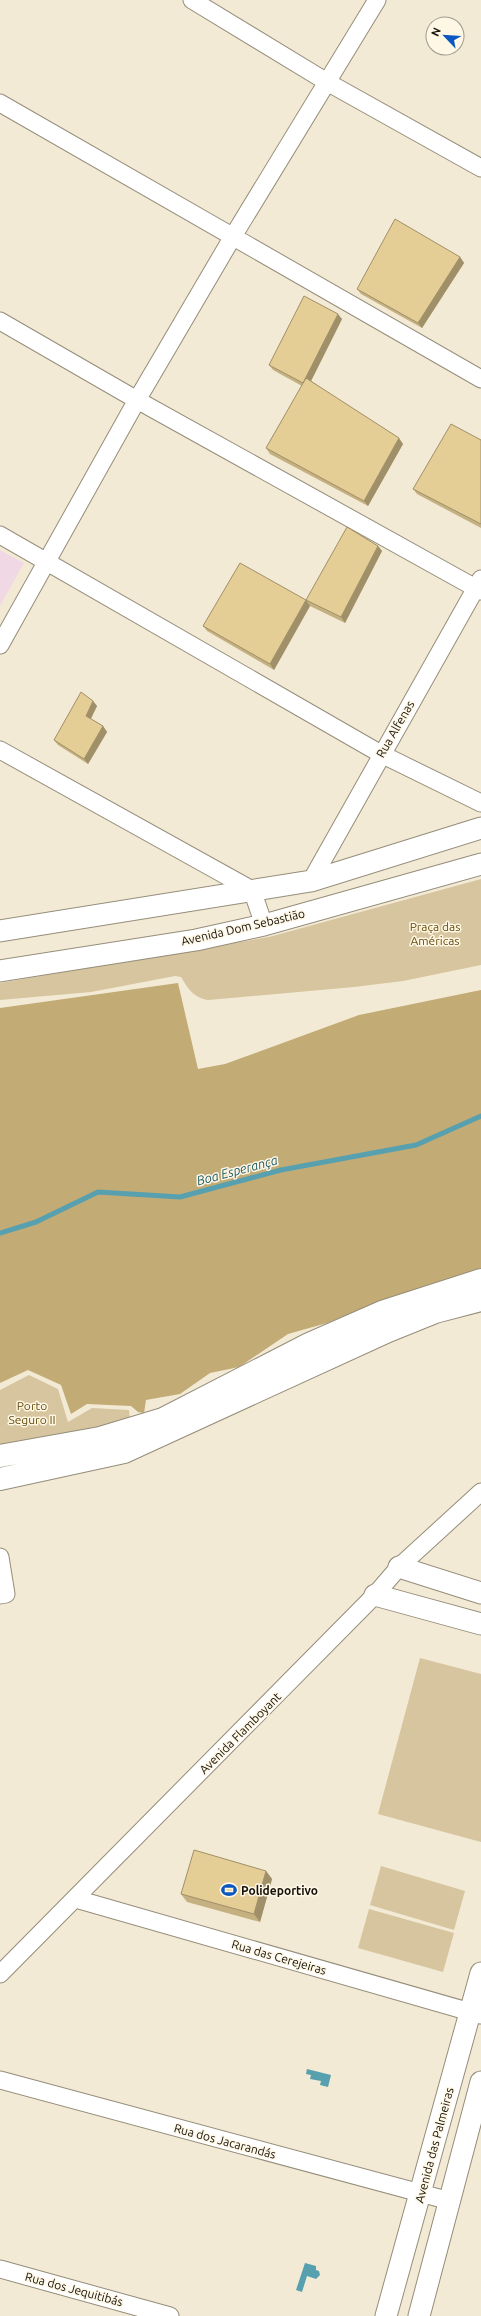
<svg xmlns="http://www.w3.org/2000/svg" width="481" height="2316" font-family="Ubuntu,sans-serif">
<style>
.education{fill:#f0d9e5}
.green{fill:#d6c59e}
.forest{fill:#c2ab75}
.water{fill:#57a0af}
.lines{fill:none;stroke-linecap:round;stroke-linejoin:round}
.stream{stroke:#57a0af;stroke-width:5}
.minor-casing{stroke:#958d7a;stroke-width:19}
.tertiary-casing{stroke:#958d7a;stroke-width:23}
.secondary-casing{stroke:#958d7a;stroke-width:24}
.minor{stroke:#fff;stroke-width:17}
.tertiary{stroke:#fff;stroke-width:21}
.secondary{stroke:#fff;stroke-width:22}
.wall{fill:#c5b081}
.shaded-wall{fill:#a09069}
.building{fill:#e5cd96;stroke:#a09069}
.labels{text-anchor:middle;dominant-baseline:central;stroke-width:3;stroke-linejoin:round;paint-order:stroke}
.street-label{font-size:12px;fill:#14110a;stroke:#fff7e6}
.park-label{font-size:12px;fill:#644d08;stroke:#fff7e6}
.poi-label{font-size:12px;font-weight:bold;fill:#14110a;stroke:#fff7e6;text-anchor:start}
.water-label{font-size:13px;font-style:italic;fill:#1f5c67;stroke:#fff7e6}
</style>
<rect width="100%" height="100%" fill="#f3ead5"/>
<path class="education" d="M0,550l24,13 -24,43z"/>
<path class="green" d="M481,879v86l-78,16 -49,6 -146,13c-15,-3 -19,-10 -27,-23l-6,-1 -84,16 -91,8v-17l269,-46z
M29,1375l29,14 10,33 24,-14 37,2 1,11 -130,31v-62z
M420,1658l61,16v168l-103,-28z
M381,1866l84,25 -11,39 -84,-25z
M369,1909l85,24 -11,39 -85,-24z"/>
<path class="forest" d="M178,983l20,86 27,-5 134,-49 122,-25v278l-60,22 -43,12 -51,21 -39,11 -49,33 -29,6 -30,21 -34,6 -2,13 -6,-1 -7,-6 -44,-2 -16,10 -10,-29 -33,-15 -28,13v-375z"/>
<path class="water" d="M307,2069l24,6 -3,12 -8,-2 1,-4 -11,-2 1,-4 -5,-1z
M305,2263l11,3v4l3,1 1,4 -4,4 -9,-3 -5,16 -6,-2z"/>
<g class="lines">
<path class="stream" d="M0,1233l36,-11 62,-30 82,5 101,-27 135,-25 65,-29"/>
<defs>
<path id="minor" d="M192,0l135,82 154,86
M0,103l481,276
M0,321l137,79 344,191
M0,535l381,219 100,49
M0,645l137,-245 95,-162 145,-238
M0,750l252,140 12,35
M311,881l170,-302
M0,1557l6,37 -6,1
M76,1899l405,116
M0,1974l375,-379 24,-28 82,-75
M0,2080l450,121
M0,2269l170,47"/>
<path id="tertiary" d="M0,931l311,-50 170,-53
M0,971l196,-31 68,-15 217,-61
M399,1567l82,26
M375,1595l106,29
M386,2316l95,-343
M419,2316l62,-234"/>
<path id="secondary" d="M0,1456l100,-18 63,-19 146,-75 73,-32 99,-32
M0,1479l124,-27 264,-121 47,-19 46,-12"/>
</defs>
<use href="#minor" class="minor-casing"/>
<use href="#tertiary" class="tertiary-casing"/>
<use href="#secondary" class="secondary-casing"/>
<use href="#minor" class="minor"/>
<use href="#tertiary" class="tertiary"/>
<use href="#secondary" class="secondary"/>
</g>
<path class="wall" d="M460,257l4,6 -42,65 -61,-34 -4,-5z
M342,319l-31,62 92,63 -35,62 -98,-52 -4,-6 36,-62 -29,-16 -4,-5z
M481,440v88l-64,-34 -4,-5z
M378,546l4,5 -37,72 -35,-17 -36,64 -67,-39 -4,-5 103,-26z
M93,701l4,5 -6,13 12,7 4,6 -19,32 -30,-19 -4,-5z
M266,1871l6,8 -12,43 -73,-20 -6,-8z"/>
<path class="shaded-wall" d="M460,257l4,6 -42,65 -4,-5z
M338,314l4,5 -35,70 -4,-6z
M399,438l4,6 -35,62 -4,-5z
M378,546l4,5 -37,72 -4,-6z
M306,600l4,6 -36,64 -4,-6z
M93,701l4,5 -8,16 -3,-6z
M103,726l4,6 -19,32 -4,-5z
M266,1871l6,8 -12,43 -6,-8z"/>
<path class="building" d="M395,219l65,38 -42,66 -61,-34z
M304,296l34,18 -35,69 -34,-18z
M306,378l93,60 -35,63 -98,-53z
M451,424l30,16v84l-68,-35z
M347,527l31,19 -37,71 -35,-17z
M240,563l66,37 -36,64 -67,-38z
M81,692l12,9 -7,15 17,10 -19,33 -30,-19z
M194,1850l72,21 -12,43 -73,-20z"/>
<defs>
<symbol id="stadium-bare" viewBox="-9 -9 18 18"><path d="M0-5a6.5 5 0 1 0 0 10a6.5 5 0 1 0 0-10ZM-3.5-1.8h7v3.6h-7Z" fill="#0b57c1" stroke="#fff7e6" stroke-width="2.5" paint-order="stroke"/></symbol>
</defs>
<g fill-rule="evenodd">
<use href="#stadium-bare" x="218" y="1879" width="22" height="22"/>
</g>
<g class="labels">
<g class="street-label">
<text transform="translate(395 729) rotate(-60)">Rua Alfenas</text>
<text transform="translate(243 927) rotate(-13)">Avenida Dom Sebastião</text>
<text transform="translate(240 1733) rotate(-45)">Avenida Flamboyant</text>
<text transform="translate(279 1957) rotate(16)">Rua das Cerejeiras</text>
<text transform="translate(225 2141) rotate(15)">Rua dos Jacarandás</text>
<text transform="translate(434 2145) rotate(-75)">Avenida das Palmeiras</text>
<text transform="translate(74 2289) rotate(15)">Rua dos Jequitibás</text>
</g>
<g class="park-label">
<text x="435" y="926">Praça das<tspan x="435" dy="14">Américas</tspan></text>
<text x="32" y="1405">Porto<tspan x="32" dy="14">Seguro II</tspan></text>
</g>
<g class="poi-label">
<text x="241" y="1890">Polideportivo</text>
</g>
<g class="water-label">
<text transform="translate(237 1170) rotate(-15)">Boa Esperança</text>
</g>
</g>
<g transform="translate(445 36) rotate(295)"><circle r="19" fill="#fff7e6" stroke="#a19b8e"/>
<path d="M0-3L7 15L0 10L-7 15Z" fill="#0b57c1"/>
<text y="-6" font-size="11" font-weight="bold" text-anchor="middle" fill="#14110a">N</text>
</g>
</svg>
